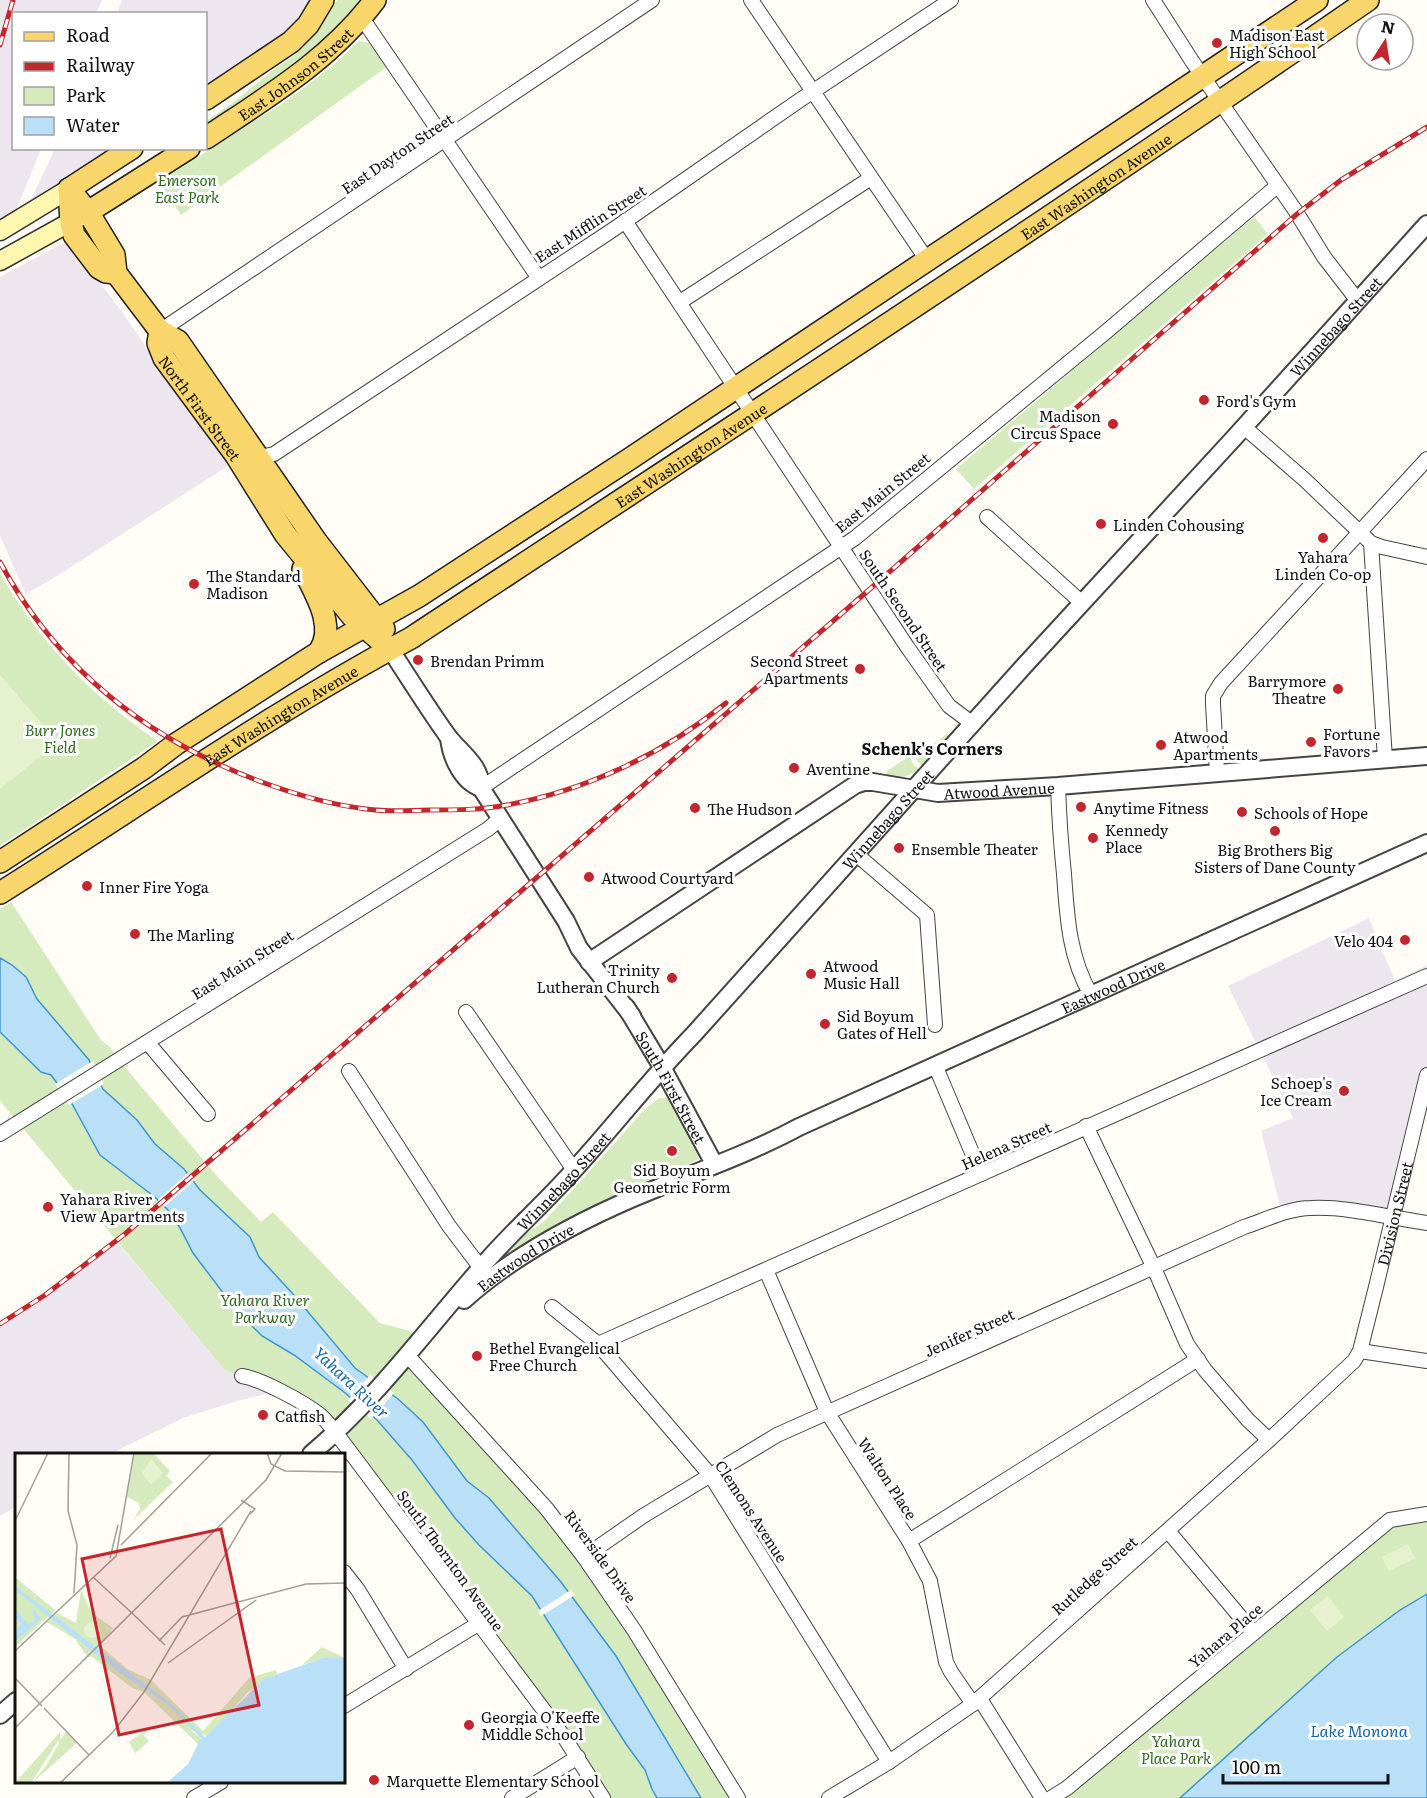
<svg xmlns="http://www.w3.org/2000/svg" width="1427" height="1798" font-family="Literata,serif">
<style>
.industrial{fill:#eee6ef}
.green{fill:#d5ebbd}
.pitch{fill:#e6f2cf}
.water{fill:#b9e0f7;stroke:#3f96cf;stroke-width:1.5}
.pier{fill:#fffdf5}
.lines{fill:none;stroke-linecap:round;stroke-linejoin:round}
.minor-casing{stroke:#444;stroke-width:16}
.tertiary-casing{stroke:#444;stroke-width:20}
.secondary-casing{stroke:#333;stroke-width:21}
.primary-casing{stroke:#222;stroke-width:24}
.minor{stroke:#fff;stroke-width:14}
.tertiary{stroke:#fff;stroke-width:16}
.secondary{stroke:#fff6b0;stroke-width:18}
.primary{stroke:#f9d66b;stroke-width:21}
.rail-casing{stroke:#c4262e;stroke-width:5}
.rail{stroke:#fff;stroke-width:3;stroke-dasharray:9;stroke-linecap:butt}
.poi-dot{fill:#c4262e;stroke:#fff;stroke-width:2}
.labels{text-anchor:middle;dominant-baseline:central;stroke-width:6;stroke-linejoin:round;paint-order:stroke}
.poi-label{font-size:15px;fill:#111;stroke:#fff;text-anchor:start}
.street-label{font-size:15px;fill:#111;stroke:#fff}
.park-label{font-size:15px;font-style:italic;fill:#2f6b1f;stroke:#fff}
.neighbourhood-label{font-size:16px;font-weight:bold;fill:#111;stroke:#fff}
.water-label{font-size:16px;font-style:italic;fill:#1768a6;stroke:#fff}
.inset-road{fill:none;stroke:#a09f9a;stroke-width:1.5}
.view{fill:#c4262e;fill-opacity:0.15;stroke:#c4262e;stroke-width:3}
.inset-edge{fill:none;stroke:#111;stroke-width:3}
</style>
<rect width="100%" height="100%" fill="#fffdf5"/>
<path class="industrial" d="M0,0h102l-6,13 -82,1v134l27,1 -31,76 -10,6z
M122,0h201l-15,25 -102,74v-85h-89z
M55,149h77l-109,67z
M65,242l6,2 54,72 41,61 65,87 -174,112 -31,18 -26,-58v-259z
M1369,918l26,63 32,-16v113l-35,140 -55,-9 -55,5 -21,-83 32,-13 -65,-132z
M119,1244l105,125 55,22 -42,10 -54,17 -73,36h-94v53l-16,9v-192z"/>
<path class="green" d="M337,0h26l-25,29 -53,45 -79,53v-6l29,-20 38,-31 22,-15 23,-23z
M359,41l11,2 18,23 -207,149 -22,-33 130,-83 42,-32z
M1254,217l14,17 -294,255 -18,-20z
M0,573c38,68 94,126 158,168l-158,105z
M947,734l2,3 -27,29 -8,-9z
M910,756l3,8 6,5c-9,8 -20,10 -32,6v-4z
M11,902l90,138 9,7 9,13 97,115 45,47 12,-10 107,111 45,12 -17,20 138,153 192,290h-135l-283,-383 -96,-46 -224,-268v-192z
M659,1098h9l4,4 28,48 -1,9 -106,49 -99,59 -2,-2 25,-26 24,-15 10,-10 94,-105z
M1427,1514v80l-27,16 -63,47 -157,141h-129l339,-278z"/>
<path class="pitch" d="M0,675l58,67 -58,47z
M1408,1544l7,14 -26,13 -7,-14z
M1328,1596l16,21 -17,14 -17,-21z"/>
<path class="water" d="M0,958l12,7 14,12 11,22 52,61 14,29 34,31 18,24 29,25 16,21 50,47 9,20 34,37 62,74 43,31 25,23 44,59 22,17 72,84 55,74 85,142h-44l-5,-9 -7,-19 -19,-26 -94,-148 -53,-51 -24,-27 -43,-58 -35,-40 -33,-28 -50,-37 -32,-19 -26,-26 -43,-57 -13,-25 -12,-18 -12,-12 -56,-43 -29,-53 -20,-27 -10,-3 -41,-40z
M1427,1594v204h-247l157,-141 63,-47z"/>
<path class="pier" d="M93,1061l11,23 -35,21 -14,-21z
M188,1173l7,7 -31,27 -6,-7z
M370,1375l24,18 -23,26 -23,-19z
M571,1590l4,5 -34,21 -3,-5z"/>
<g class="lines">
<defs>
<g id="minor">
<path d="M751,0l176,260"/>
<path d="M1153,0l39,61 103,149 29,47 34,44"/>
<path d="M362,18l176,259"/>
<path d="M625,221l283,427 41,58 24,18"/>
<path d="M680,302l191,-124"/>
<path d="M160,331l492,-331"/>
<path d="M1244,427l61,53 66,63 11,4 45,10"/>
<path d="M253,461l7,-4 14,-3 337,-223 189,-131 151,-100"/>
<path d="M987,517l95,86"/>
<path d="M1371,543l14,216"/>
<path d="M1217,772l-4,-68v-8l8,-13 206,-224"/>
<path d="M1058,786c1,29 3,59 6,88 3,43 5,83 27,121"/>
<path d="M481,788l374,-250 252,-207 170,-145"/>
<path d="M856,854l71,61 8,110"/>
<path d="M466,1012l108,158"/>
<path d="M148,1043l60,71"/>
<path d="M935,1065l46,109"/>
<path d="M349,1071l100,155 38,50"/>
<path d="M1086,1126l68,142 33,76 18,26 43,50 21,20"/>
<path d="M0,1134l488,-305 12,-10"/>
<path d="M766,1270l61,142 82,129 21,40 16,81 5,10 22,32"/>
<path d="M552,1307l46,37 113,132 178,286"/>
<path d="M598,1344l829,-368"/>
<path d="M1360,1351l67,10"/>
<path d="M407,1355l139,153 38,49 50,73 104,168"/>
<path d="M242,1376c19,3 62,26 78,39 6,5 11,12 16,18l228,304 39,61"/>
<path d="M1168,1531l85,101"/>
<path d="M909,1541l289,-182"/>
<path d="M584,1557l59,-41 134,-81 467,-208c21,-7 45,-19 67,-19 35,-2 81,10 116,15"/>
<path d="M344,1572l14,18 48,79"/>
<path d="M980,1699l62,99"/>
<path d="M344,1706l134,-82"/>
<path d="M194,1798l27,-16"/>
<path d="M512,1798l66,-41"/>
<path id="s1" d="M829,1798l60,-36 84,-58 296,-264 85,-79 6,-10 16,-64 51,-212"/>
<path d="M1051,1798l16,-10 323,-268 37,-6"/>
</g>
<g id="tertiary">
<path d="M390,649c19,29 37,58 57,86 12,17 34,29 34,53l85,133 13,27 53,68"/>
<path d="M449,738c2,19 13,44 32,50"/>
<path id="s2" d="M589,962l266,-177 9,-3h9l65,11 120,-7 369,-30"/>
<path id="s3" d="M626,1007l36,60 49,91"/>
<path id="s4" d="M464,1300c48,-43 107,-75 167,-101 56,-24 114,-43 168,-72l628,-284"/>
<path id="s5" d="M311,1454c64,-54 113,-121 168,-184 29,-35 64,-65 94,-99 41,-45 78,-93 121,-137l330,-368 210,-228 193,-214"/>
<path d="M0,1715l16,-14"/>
</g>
<path id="secondary" d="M0,231l69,-42
M0,261l83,-46"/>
<g id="primary">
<path d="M206,99l85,-57 17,-17 15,-25"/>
<path id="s6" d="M206,138c61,-41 124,-78 169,-138"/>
<path d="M69,189l19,23 26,43 2,18 44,58"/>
<path d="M69,189l2,34 3,12 25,33 7,4 10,1"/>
<path d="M69,189l63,-41"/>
<path d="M88,212l101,-64"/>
<path id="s7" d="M160,331l-2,12 6,15 71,96 50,80 67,82 38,33"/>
<path d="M160,331l18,10 138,200 68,88"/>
<path d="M303,569c12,24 34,58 16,83"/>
<path d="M0,862l144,-94 32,-24 143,-92 100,-56 209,-136 689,-460"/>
<path id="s8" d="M0,893c137,-86 269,-179 411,-255 321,-211 642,-420 957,-638"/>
</g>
</defs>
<use href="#minor" class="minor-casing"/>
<use href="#tertiary" class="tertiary-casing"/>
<use href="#secondary" class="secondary-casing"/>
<use href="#primary" class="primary-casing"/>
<use href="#minor" class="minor"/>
<use href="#tertiary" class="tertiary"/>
<use href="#secondary" class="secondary"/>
<use href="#primary" class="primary"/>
<defs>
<path id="rail" d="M0,45l13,-45
M0,562c59,110 154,182 270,223 31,11 63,20 96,24 21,3 43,2 64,1 26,0 51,0 77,-5 80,-15 156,-51 219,-102
M0,1324l45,-29 80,-61 745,-645 427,-375 44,-34 86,-53"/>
</defs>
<use href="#rail" class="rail-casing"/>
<use href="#rail" class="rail"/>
</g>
<g class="poi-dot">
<circle cx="1217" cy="43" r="6"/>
<circle cx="1204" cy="400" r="6"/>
<circle cx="1113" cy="424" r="6"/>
<circle cx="1101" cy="524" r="6"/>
<circle cx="1323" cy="538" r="6"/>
<circle cx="194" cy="584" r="6"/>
<circle cx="418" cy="660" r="6"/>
<circle cx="860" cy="669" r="6"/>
<circle cx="1338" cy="689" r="6"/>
<circle cx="1311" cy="742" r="6"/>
<circle cx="1161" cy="745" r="6"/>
<circle cx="794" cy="768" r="6"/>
<circle cx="1081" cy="807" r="6"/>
<circle cx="695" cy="808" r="6"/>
<circle cx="1242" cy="812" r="6"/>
<circle cx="1275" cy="831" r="6"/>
<circle cx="1093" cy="838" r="6"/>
<circle cx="899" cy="848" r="6"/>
<circle cx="589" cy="877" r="6"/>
<circle cx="87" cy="886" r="6"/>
<circle cx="135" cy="934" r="6"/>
<circle cx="1405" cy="940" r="6"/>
<circle cx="811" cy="974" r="6"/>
<circle cx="672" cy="978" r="6"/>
<circle cx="825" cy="1024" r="6"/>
<circle cx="1344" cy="1091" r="6"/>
<circle cx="672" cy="1151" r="6"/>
<circle cx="48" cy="1207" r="6"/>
<circle cx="477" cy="1356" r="6"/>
<circle cx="263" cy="1415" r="6"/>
<circle cx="469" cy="1725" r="6"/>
<circle cx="374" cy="1780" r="6"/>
</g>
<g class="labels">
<g class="poi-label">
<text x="1229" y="34">Madison East<tspan x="1229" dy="17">High School</tspan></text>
<text x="1216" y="400">Ford's Gym</text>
<text x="1101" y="415" text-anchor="end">Madison<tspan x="1101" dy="17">Circus Space</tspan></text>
<text x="1113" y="524">Linden Cohousing</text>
<text x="1323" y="556" text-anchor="middle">Yahara<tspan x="1323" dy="17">Linden Co-op</tspan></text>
<text x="206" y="575">The Standard<tspan x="206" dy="17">Madison</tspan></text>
<text x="430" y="660">Brendan Primm</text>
<text x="848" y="660" text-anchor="end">Second Street<tspan x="848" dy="17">Apartments</tspan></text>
<text x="1326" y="680" text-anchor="end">Barrymore<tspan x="1326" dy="17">Theatre</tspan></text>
<text x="1323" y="733">Fortune<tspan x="1323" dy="17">Favors</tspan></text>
<text x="1173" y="736">Atwood<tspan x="1173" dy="17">Apartments</tspan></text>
<text x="806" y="768">Aventine</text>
<text x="1093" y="807">Anytime Fitness</text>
<text x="707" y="808">The Hudson</text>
<text x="1254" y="812">Schools of Hope</text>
<text x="1105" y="829">Kennedy<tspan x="1105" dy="17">Place</tspan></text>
<text x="911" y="848">Ensemble Theater</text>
<text x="1275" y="849" text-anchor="middle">Big Brothers Big<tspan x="1275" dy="17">Sisters of Dane County</tspan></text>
<text x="601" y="877">Atwood Courtyard</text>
<text x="99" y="886">Inner Fire Yoga</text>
<text x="147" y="934">The Marling</text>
<text x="1393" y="940" text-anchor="end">Velo 404</text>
<text x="823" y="965">Atwood<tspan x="823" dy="17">Music Hall</tspan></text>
<text x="660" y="969" text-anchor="end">Trinity<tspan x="660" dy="17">Lutheran Church</tspan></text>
<text x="837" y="1015">Sid Boyum<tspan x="837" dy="17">Gates of Hell</tspan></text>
<text x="1332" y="1082" text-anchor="end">Schoep's<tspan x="1332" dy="17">Ice Cream</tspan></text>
<text x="672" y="1169" text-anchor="middle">Sid Boyum<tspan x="672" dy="17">Geometric Form</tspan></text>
<text x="60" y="1198">Yahara River<tspan x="60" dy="17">View Apartments</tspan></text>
<text x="489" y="1347">Bethel Evangelical<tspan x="489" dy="17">Free Church</tspan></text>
<text x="275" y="1415">Catfish</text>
<text x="481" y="1716">Georgia O'Keeffe<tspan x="481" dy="17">Middle School</tspan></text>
<text x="386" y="1780">Marquette Elementary School</text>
</g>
<g class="street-label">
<text stroke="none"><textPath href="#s6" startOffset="110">East Johnson Street</textPath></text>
<text transform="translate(397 153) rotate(-34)">East Dayton Street</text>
<text stroke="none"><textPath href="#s8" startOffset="1304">East Washington Avenue</textPath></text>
<text transform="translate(590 223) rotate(-33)">East Mifflin Street</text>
<text stroke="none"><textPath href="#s5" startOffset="1524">Winnebago Street</textPath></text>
<text stroke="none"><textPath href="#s7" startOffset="90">North First Street</textPath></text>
<text stroke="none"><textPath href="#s8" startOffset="818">East Washington Avenue</textPath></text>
<text transform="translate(882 492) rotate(-39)">East Main Street</text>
<text transform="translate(904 610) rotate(56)">South Second Street</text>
<text stroke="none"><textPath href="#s8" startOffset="332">East Washington Avenue</textPath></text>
<text stroke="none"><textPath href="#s2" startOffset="465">Atwood Avenue</textPath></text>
<text stroke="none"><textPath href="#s5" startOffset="858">Winnebago Street</textPath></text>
<text transform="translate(242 964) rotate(-32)">East Main Street</text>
<text stroke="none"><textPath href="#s4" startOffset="723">Eastwood Drive</textPath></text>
<text stroke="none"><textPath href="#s3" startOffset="92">South First Street</textPath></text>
<text transform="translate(1006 1145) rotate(-24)">Helena Street</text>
<text stroke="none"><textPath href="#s5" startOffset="372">Winnebago Street</textPath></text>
<text stroke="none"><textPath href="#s1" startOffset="838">Division Street</textPath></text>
<text stroke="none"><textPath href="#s4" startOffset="75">Eastwood Drive</textPath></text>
<text transform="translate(969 1332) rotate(-24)">Jenifer Street</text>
<text transform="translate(888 1478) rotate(57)">Walton Place</text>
<text transform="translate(752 1511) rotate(57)">Clemons Avenue</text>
<text transform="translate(601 1556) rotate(54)">Riverside Drive</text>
<text transform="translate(451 1560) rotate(54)">South Thornton Avenue</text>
<text transform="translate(1094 1575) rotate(-42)">Rutledge Street</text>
<text transform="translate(1225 1635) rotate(-40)">Yahara Place</text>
</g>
<g class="park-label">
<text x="187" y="179">Emerson<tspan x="187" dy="17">East Park</tspan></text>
<text x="60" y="729">Burr Jones<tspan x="60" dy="17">Field</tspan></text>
<text x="265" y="1299">Yahara River<tspan x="265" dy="17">Parkway</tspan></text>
<text x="1176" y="1740">Yahara<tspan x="1176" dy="17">Place Park</tspan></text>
</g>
<g class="neighbourhood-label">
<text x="932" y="748">Schenk's Corners</text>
</g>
<g class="water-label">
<text transform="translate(352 1382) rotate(43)">Yahara River</text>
<text x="1359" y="1730">Lake Monona</text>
</g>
</g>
<g transform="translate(15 1453)">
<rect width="330" height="330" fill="#fffdf5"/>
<path d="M120,0h18l17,18 -4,5 7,6 -40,38 7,-11 -1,-6 -12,-6zM0,124l40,33 -40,37zM66,137l11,23 21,15 -15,22 4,-3 25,22 24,11 52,51 46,-53 27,-8 1,4 -30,19 -38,43 -18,-6 10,8 -2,7 -55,-53 -12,-4 -41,-32 -3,2 -13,-19 -28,-17 10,-9 19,10zM307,194l23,11h-21l-22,7zM132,276l-3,7 5,5 -14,12 -6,-11zM48,277l-2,9 5,-7 11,11 -45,40 14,-17 13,-23 -1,-2 -27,42h-16l45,-51v8z" fill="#d5ebbd"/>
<path d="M136,6l12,14 -12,12 -9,-12zM69 177a8 8 0 1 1 16 0a8 8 0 1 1-16 0Z" fill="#e6f2cf"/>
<path d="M0,133l154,116 36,35 59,-58 59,-21h22v125h-178l21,-19 13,-26 -34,-34 -51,-34 -101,-80zM0,155l13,16 7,-3 -3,-13 9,11 -26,23v-11l7,-8 -7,-4z" fill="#b9e0f7"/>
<path class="inset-road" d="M54,0l-1,58 9,34 -3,48M252,0l4,11 14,7 60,1M226,47l14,9 -5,5M0,68l33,-68M106,92l91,-92M95,105l8,-33M78,124l40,37M118,161l32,31M144,188l23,-24 124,-33 39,-1M0,198l101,-95 18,-103M153,210l88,-63M0,225l27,28M29,255l45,47M0,275l251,-248 16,-27M45,330l53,-51 31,-40 107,-181"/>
<path class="view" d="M206,76l38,176 -140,30 -37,-176z"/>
<rect width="330" height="330" class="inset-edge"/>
</g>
<rect x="12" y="12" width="195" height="138" fill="#ffffff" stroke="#a0a0a0" stroke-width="1.5"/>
<rect x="24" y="32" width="30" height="9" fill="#f9d66b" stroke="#a0a0a0" stroke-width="1.5"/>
<text x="66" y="42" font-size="18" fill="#111111">Road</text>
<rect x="24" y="62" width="30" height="9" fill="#c4262e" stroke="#a0a0a0" stroke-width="1.5"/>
<text x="66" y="72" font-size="18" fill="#111111">Railway</text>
<rect x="24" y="87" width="30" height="18" fill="#d5ebbd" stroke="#a0a0a0" stroke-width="1.5"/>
<text x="66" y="102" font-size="18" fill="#111111">Park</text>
<rect x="24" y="117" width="30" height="18" fill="#b9e0f7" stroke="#a0a0a0" stroke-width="1.5"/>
<text x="66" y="132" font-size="18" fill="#111111">Water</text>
<g transform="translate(1385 42) rotate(12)"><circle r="28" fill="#ffffff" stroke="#a0a0a0" stroke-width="1.5"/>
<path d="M0-4.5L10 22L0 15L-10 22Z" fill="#c4262e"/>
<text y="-9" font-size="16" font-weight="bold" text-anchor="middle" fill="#111111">N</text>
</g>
<path d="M1223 1774v9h165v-9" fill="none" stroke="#111111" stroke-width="3"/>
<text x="1232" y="1774" font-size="18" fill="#111111" stroke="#ffffff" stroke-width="4.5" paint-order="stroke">100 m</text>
</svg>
